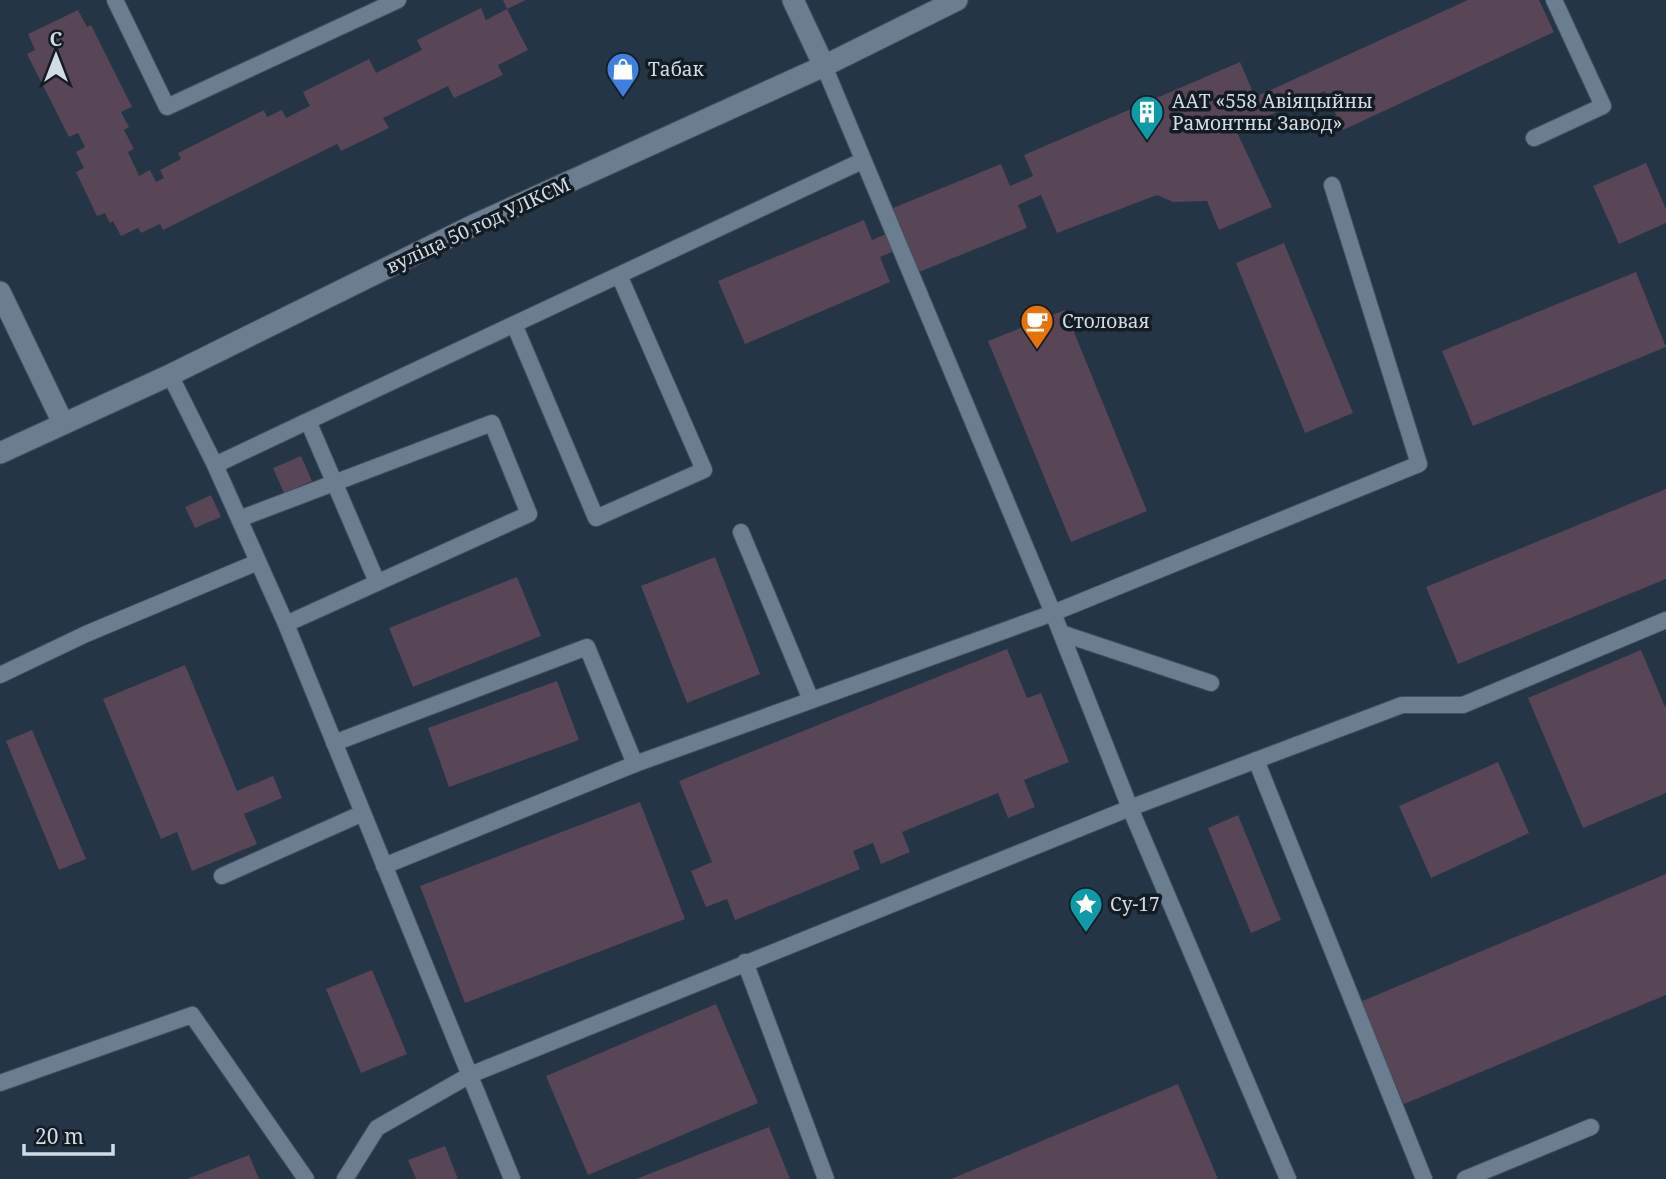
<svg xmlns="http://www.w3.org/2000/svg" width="1666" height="1179" font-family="'Noto Serif',serif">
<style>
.building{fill:#584555}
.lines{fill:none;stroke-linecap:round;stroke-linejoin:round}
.lane-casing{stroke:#43525f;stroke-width:18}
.street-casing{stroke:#43525f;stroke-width:23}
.secondary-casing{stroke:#43525f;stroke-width:23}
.lane{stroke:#6b7e90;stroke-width:16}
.street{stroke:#6b7e90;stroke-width:21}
.secondary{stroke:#6b7e90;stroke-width:21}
.labels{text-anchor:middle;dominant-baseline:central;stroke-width:7;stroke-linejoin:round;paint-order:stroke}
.poi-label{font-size:19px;fill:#d1dce6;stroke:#141c23;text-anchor:start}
.street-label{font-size:19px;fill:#d1dce6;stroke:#141c23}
</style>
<rect width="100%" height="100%" fill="#243545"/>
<path class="building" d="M503,0h23l-19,9z
M1468,0h71l15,32 -211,98 -18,-39 -89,39 36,77 -53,23 -12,-29 -34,1 -16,-7 -100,38 -16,-38 -23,10 9,23 -108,44 -11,-27 -28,12 10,25 -145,62 -27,-63 146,-61 8,20 28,-12 -7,-20 108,-44 9,22 23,-10 -9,-21 216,-93 15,35z
M481,8l5,12 21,-11 21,41 -30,15 5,10 -49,23 -6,-12 -65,32 6,10 -48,23 -4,-7 -174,86 -3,-6 -19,9 -3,-5 -17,8 -8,-15 -3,2 -5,-10 -8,3 -21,-44 8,-4 -8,-16 9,-5 -7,-14 -9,4 -42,-83 8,-4 -7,-16 50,-24 9,17 4,-2 41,82 -11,5 8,15 -5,3 10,19 -6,3 11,24 11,-6 6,12 8,-4 -4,-8 21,-11 -3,-6 86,-43 3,7 15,-7 4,8 24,-12 -7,-14 66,-33 7,14 46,-23 -5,-10z
M1646,163l20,46v14l-47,21 -26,-58z
M1284,243l69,170 -48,20 -69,-170z
M1636,272l30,75 -193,79 -31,-75z
M1065,310l82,201 -76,31 -83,-201z
M301,456l11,25 -28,12 -11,-25z
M1666,489v90l-208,85 -32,-77z
M211,495l10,22 -26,11 -10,-21z
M715,557l45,117 -73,29 -46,-117z
M517,577l24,59 -128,51 -24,-59z
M1007,649l20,49 14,-5 28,69 -45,18 11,27 -27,11 -10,-25 -96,39 8,20 -29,12 -8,-21 -20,8 7,18 -125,51 -8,-21 -21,8 -15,-36 21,-9 -33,-81z
M1641,650l25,59v84l-83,35 -55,-130z
M185,665l52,126 36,-15 9,22 -38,16 13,30 -65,27 -15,-39 -16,7 -58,-140z
M557,681l22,59 -130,47 -21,-59z
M32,730l54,129 -27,11 -53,-129z
M1498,762l31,71 -98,45 -32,-72z
M640,802l45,117 -220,84 -45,-117z
M1238,815l43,105 -30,13 -43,-105z
M1666,874v121l-262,109 -44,-102z
M372,970l35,84 -46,19 -35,-84z
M716,1004l42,99 -170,72 -42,-99z
M1178,1084l40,95h-267z
M769,1127l21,52h-154z
M445,1146l13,33h-42l-8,-19z
M249,1155l10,24h-72z"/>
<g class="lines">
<defs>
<path id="lane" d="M115,0l52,107 231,-107
M1534,138l69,-32 -49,-106
M514,324l82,194 108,-48 -85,-195
M170,375l45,90 71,159 226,555
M308,421l554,-260
M215,465l93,-44 69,161
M239,519l253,-96 37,91 -243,110
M741,532l70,168
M1061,633l150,50
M0,675l86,-41 172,-72
M334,743l253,-96 48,117 -251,102
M1256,760l168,419
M635,764l418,-151 366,-149 -87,-279
M222,876l141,-63
M745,962l81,217
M0,1083l192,-68 114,164
M345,1179l32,-51 93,-53 660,-267 -77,-195 -229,-547
M1288,1179l-158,-371 272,-103h61l203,-85
M1465,1179l126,-52"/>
<path id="street" d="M793,0l31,66"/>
<path id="secondary" d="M0,292l63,131
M0,453l170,-78 306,-151 348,-158 133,-66"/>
</defs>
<use href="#lane" class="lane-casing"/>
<use href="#street" class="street-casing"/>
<use href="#secondary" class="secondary-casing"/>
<use href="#lane" class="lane"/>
<use href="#street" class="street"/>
<use href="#secondary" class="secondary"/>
</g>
<defs>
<symbol id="shop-pin" viewBox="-11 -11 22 30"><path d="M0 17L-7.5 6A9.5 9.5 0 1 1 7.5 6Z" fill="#3f7fe0" stroke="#141c23"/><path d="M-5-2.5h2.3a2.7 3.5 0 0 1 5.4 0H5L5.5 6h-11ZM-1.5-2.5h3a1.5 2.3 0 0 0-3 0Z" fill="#fff"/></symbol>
<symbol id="building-pin" viewBox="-11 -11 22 30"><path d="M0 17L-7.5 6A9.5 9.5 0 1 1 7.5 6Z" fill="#0f9aa8" stroke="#141c23"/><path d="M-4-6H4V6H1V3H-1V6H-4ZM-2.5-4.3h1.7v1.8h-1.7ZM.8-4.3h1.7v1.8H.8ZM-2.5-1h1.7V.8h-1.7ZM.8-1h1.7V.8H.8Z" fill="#fff"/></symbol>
<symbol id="cafe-pin" viewBox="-11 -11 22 30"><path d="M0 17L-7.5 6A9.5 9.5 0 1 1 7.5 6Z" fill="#e8710a" stroke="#141c23"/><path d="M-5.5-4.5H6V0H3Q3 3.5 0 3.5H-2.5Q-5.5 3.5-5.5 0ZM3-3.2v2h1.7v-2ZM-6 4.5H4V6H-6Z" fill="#fff"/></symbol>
<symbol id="sight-pin" viewBox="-11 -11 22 30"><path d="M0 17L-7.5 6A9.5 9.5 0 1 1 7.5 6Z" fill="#0f9aa8" stroke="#141c23"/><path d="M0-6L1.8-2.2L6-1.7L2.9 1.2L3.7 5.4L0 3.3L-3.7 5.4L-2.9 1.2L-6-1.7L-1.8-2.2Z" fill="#fff"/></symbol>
</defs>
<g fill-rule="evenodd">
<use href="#shop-pin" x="604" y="50" width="38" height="52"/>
<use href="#building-pin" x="1128" y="93" width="38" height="52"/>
<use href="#cafe-pin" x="1018" y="302" width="38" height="52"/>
<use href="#sight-pin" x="1067" y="885" width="38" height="52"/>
</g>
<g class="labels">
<g class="poi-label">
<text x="648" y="69">Табак</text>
<text x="1172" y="101">ААТ «558 Авіяцыйны<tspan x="1172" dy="22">Рамонтны Завод»</tspan></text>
<text x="1062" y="321">Столовая</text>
<text x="1110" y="904">Су-17</text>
</g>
<g class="street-label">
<text transform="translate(478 225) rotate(-25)">вуліца 50 год УЛКСМ</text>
</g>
</g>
<g transform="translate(56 56)" stroke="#141c23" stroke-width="5" paint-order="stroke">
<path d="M0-5L12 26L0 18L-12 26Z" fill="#d1dce6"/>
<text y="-10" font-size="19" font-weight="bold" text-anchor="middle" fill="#d1dce6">С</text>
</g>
<path d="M24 1144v10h89v-10" fill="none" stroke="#d1dce6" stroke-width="3.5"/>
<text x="35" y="1144" font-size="21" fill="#d1dce6" stroke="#141c23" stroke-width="5" paint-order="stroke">20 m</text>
</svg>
